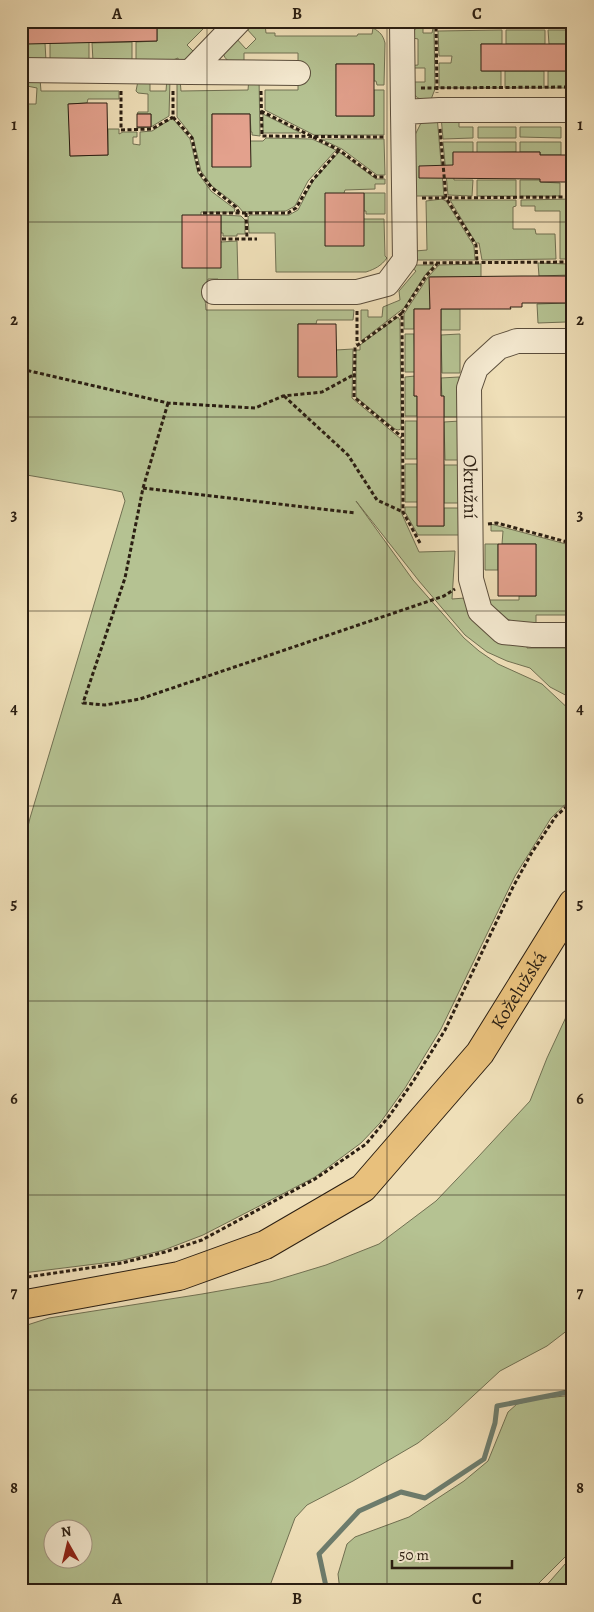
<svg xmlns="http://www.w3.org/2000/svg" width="594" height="1612" font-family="Alegreya,serif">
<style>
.green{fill:#b5c292;stroke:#707052;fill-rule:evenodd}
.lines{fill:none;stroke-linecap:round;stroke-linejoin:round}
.stream{stroke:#6d7d6e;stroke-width:5}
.building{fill:#e3a18d;stroke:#2a1e12}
.minor-casing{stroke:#5b4e3c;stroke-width:26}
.major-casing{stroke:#2a1e12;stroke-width:30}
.path{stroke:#2a1e12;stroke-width:3;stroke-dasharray:4 2.5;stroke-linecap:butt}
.minor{stroke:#f5ead1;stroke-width:24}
.major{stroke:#e8c07c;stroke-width:28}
.grid{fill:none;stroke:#2a1e12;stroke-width:1;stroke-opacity:0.55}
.labels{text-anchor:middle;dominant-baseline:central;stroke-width:4;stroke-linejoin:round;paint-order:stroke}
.street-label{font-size:19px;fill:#2a1e12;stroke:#f5ead1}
.neatline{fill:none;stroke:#2a1e12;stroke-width:2}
.grid-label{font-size:16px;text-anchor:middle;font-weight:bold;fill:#2a1e12}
</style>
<rect width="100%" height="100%" fill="#efdfb8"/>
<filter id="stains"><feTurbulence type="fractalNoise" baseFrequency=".004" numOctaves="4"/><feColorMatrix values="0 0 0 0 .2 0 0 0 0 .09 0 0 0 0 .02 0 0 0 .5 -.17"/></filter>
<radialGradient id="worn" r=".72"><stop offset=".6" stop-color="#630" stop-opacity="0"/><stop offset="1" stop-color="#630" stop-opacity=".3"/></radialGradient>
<path class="green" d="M24,21h3v22h18l1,18h-21z
M157,21h54l-24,24 8,8 -16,10 -1,-5 -5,2h-37v-18l21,-1z
M253,24h12l1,9h9v3h82l1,-2h14l1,-6c7,4 10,7 12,15l-1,42h-7l-1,-4h-2v-17h-38v52h38v-26h10v45h-70l-49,-25v-20h33v-37h-54v12c-12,-2 -19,-2 -22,-15l13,-13 11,12 10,-10 -11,-12z
M423,24v9h9l1,-5h1l1,61 -5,13c-15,-3 -17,-7 -23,-20h18v-14h-18l-1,-2 12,-1v-26l-5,-1 -3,-2 4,-6z
M502,30v14h-21l1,27h19v17h-62v-25h12l1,-7h-13l-1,-25z
M506,30h39v14h-39z
M548,30h25v14h-24z
M89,42v19h-39v-18z
M132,42v18l-39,1 -1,-18z
M505,71h39v17h-39z
M548,71h25v17h-25z
M167,78l3,1 -1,37 -18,11 -15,1 15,-2v-12h-14l1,-2h10v-18l-10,-1 -2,-2 2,-10 12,-2v12h16z
M249,78h10l1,58 -8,-1v-3h-1l-1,-18h-38v53l38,-26h13l3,-3 46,1 24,11 -28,31 -13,25 -9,5 -43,1 -5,-6 -26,-20 -11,-15 -8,-34 -16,-20v-38h3l1,12 67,-1z
M40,79l1,12h78v8h-31l-1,4 -18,1 1,52 38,-1v-26h11v5l4,-2h14v5h-4v7l7,1v-13l12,-1 19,-12 3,1 16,19 8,34 13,18 24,18 -1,3h-33v3l20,27 16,-1 1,38 -2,3 -17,2 -1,-5h-10v5l-5,1c0,9 3,16 3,25h148l-1,10h-36l-1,4h-18v53h38v-27l17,-1 -1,49 49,41v73l18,40 36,-1 -3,48 13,-1 62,45v5h46v51l-23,-12 -20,-19 -23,-7 -20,-9 -22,-17 -46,-54 -63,-80 57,79 51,58 15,13 19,13 44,20 31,29v84l-22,21 -36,58 -74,153 -36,59 -25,35 -19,20 -46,34 -48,25 -64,33 -39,15 -44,11 -97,12h-2v-417l9,-38 95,-317 -3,-9 -9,-2 -92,-16v-365h4l-1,-3 3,-2h9l1,-16 -10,-2 -1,-1 2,-3z
M263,114l38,19h-38z
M437,116l7,80h-29v-61l6,-12z
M441,116h18v11h14v11l-30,1z
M478,127h38v11h-38z
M520,127h41v11l-41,-1z
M321,139h63l1,36h-8l-35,-26z
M443,142h30v11h-20l1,27h19l-1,16 -24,-1z
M477,142h39v10l-39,1z
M520,142h41v13h-21v-3h-20z
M339,152l37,27h9v5h-10v5l-30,1 -1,3 20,26h20l1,37 2,2c-6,8 -12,11 -21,14h-90l-1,-39h-26l-1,-16 2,-2h39l9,-5 15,-29z
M477,180h39v16h-39z
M520,180h21v2l19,1v13h-40z
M364,193h21v21h-19v-3h-2z
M442,199l4,2 28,45 1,14h-61l1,-9 12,-1 -1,-49z
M573,199v60h-13v-48h-25v-5h-14v-6z
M450,200h66v6l-3,1v22h22l1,5h19l1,25 -74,1 -3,-17h-3z
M221,215l20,1 4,4v14h-8v2h-14v-3h-2z
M538,263l30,1 1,11 -30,1z
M481,264v13h-51v32h-16v20h-10v-15l24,-37 11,-12z
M412,265h22l-9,10 -21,33 -43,33v-31h7v7h14l1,-10 17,-7 -1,-9 17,-20 -5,-4z
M566,303v19l-28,1 -1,-19z
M441,309h19v21h-19z
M398,317l2,3 1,109 -3,1 -3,-1 -39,-32v-47h4v-5z
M405,334h9l1,38h-10z
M460,334v39h-18l-1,-38z
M415,376l-1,20h3v20h-12v-39z
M459,377l1,40h-16v-21l-2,1 -1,-19z
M405,421h12v38h-12z
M460,421v39h-15l-1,-38z
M405,464h12l1,38h-13z
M444,465h16v38h-16z
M405,507h13v19h26v-18h16v27h-42l-13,-23z
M491,524l75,20h7v71h-37v9c-22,-2 -37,-2 -48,-24h31v-4h17v-52h-34l1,-13h-12z
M485,544h13v26h-13z
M573,1002v324l-26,20 -47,25 -53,49 -29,23 -65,38 -46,24 -12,13 -27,73h-247v-264l28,-9 153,-24 68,-12 56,-17 53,-21 57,-43 42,-44 52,-56 17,-43zM52,1530h30v30h-30z
M573,1395v154l-42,42h-191l-2,-17 9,-30 8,-7 54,-20 55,-36 24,-20 20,-49 9,-8 21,-5z
M573,1555v36h-32l3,-3z"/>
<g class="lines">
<path class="stream" d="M327,1591l-8,-37 40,-43 42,-19 24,6 59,-39 11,-36 2,-17 76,-15"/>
</g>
<path class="building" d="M26,21h131v20l-130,3z
M481,44h92v27h-92z
M336,64h38v52h-38z
M87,103h20l1,52 -38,1 -2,-52z
M137,114h14v13h-14z
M212,114h38l1,53h-39z
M453,152h87v3h33v27h-33v-3l-121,-1v-12l34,-1z
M325,193h39v53h-39z
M182,215h39v53h-39z
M522,276h51v27h-51v4h-12l1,2h-70v87h3v130h-27v-130h-3v-87h16l-1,-32z
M298,324h38l1,53h-39z
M498,544h38v52h-38z"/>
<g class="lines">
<defs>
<g id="minor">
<path d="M402,21l1,91"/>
<path d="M21,70l169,2 49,-51"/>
<path d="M190,72l108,1"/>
<path d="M214,292h143l30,-8 18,-24 -2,-148 36,-2h134"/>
<path id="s1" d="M573,341h-56l-18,6 -23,21 -7,20 2,191 9,32 23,21 30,3h40"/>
</g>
<g id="major">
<path id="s2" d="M21,1305l158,-29 86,-31 98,-57 117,-135 93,-150"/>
</g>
</defs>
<use href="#minor" class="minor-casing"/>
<use href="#major" class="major-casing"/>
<path class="path" d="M436,21l1,72
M421,88l152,-1
M121,91v39l31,-1 21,-12
M173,91v26l19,21 7,34 13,16 24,19 3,6
M261,91l1,45 123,1
M261,111l78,39 37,27h9
M440,129l6,69 30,47 1,17
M422,198l151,-1
M203,213h85l8,-5 16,-27 27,-31
M246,213l1,26
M222,239h35
M423,263l150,-1
M357,311v33
M402,313l-47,34 -1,50 48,40
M21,369l147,34 87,5 28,-12 39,-4 33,-18
M284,396l64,59 29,45 26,12
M168,403l-25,85 -18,90 -42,125 22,2 35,-6 304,-103 11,-7
M143,488l213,25
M488,524l9,-1 70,19h6
M420,543l-17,-31 -1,-199 24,-37 11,-12
M21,1278l101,-15 43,-11 37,-12 113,-61 51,-35 24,-29 24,-35 31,-50 68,-143 18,-33 25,-38 17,-15"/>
<use href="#minor" class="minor"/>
<use href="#major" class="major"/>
</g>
<path class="grid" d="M207,21v1570M387,21v1570M21,222h552M21,417h552M21,611h552M21,806h552M21,1001h552M21,1195h552M21,1390h552"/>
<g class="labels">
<g class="street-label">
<text stroke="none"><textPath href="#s1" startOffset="226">Okružní</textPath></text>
<text stroke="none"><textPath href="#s2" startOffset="618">Koželužská</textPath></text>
</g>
</g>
<rect width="594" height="1612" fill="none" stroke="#efdfb8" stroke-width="55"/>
<g transform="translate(68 1544) rotate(352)"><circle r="24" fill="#f5ead1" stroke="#a49885"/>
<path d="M0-4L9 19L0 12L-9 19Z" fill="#8f2418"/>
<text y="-8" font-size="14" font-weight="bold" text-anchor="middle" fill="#2a1e12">N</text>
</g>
<path d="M392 1560v8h120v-8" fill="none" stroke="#2a1e12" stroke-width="2.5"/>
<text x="399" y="1560" font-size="15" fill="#2a1e12" stroke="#f5ead1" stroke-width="4" paint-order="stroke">50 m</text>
<rect x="28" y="28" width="538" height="1556" class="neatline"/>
<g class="grid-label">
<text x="117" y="19">A</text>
<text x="297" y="19">B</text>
<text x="477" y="19">C</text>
<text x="14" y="130">1</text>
<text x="580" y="130">1</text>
<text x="14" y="325">2</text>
<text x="580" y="325">2</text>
<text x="14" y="520">3</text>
<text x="580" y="520">3</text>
<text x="14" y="714">4</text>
<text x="580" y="714">4</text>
<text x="14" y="909">5</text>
<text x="580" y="909">5</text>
<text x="14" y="1104">6</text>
<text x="580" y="1104">6</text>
<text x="14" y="1298">7</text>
<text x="580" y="1298">7</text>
<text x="14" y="1493">8</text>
<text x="580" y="1493">8</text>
<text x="117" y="1604">A</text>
<text x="297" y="1604">B</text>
<text x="477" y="1604">C</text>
</g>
<rect width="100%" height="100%" filter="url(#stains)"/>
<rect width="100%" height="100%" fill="url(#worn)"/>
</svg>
